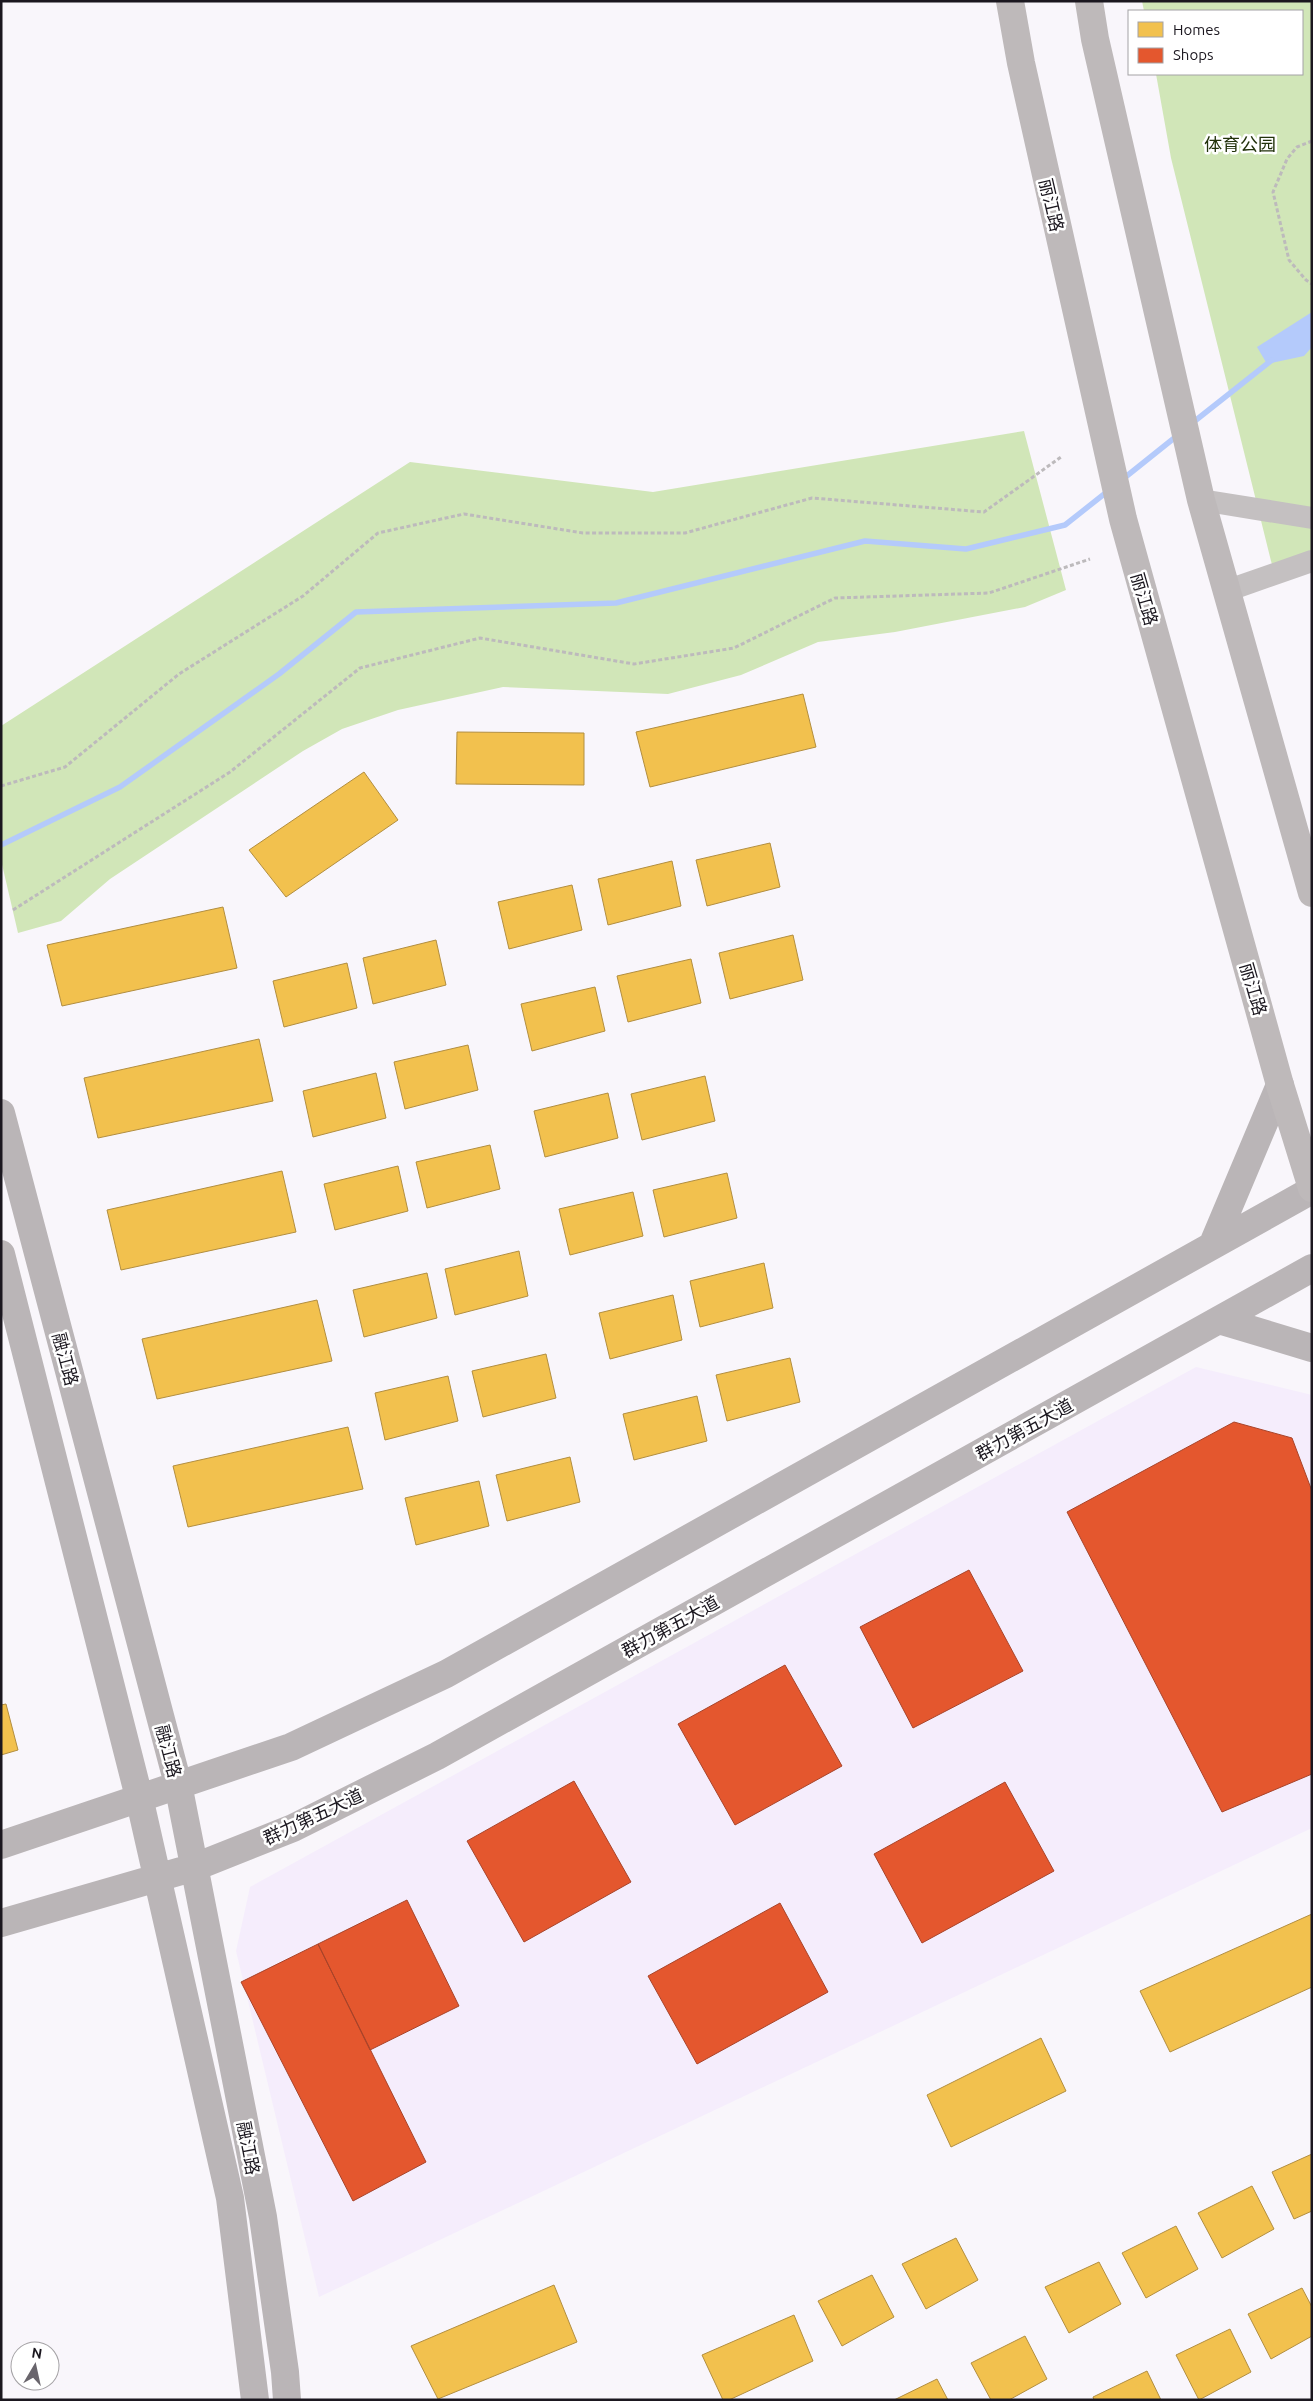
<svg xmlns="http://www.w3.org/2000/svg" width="1313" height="2401" font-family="Ubuntu,'Noto Sans SC',sans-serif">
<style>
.built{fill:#f5edfc}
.green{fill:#d1e6b8}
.water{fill:#b4cafb}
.homes{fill:#f2c14e;stroke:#b28e40}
.shops{fill:#e4572e;stroke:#a8442a}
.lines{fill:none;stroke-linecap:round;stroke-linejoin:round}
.stream{stroke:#b4cafb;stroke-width:5.5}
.path{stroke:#bdbabc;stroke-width:3;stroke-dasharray:4 2.5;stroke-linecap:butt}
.street{stroke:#c4c0c1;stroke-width:22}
.secondary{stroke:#bab5b7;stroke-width:28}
.primary{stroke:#beb9ba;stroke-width:28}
.labels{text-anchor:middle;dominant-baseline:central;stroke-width:5;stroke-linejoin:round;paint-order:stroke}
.park-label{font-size:18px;fill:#22320b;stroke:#fff}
.street-label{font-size:18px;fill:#1b171f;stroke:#fff}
</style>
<rect width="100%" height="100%" fill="#f9f6fb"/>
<path class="built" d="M1196,1367l116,28v433l-993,469 -83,-346 14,-64z"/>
<path class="green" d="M1142,1h170v569l-36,11 -105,-423 -15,-84h146v-63h-158z
M1024,431l42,159 -41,17 -130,25 -77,10 -77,33 -73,19 -165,-7 -105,23 -56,19 -39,22 -193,128 -49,42 -43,12 -17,-73v-134l409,-264 243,30z"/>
<path class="water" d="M1312,312v35l-8,9 -37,8 -10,-17z"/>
<path class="homes" d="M803,694l13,53 -166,40 -14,-55z
M457,732l127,1v52l-128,-1z
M364,772l34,48 -112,77 -37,-47z
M770,843l10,44 -73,19 -11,-46z
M672,861l9,45 -73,19 -10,-46z
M572,885l10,45 -73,19 -11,-47z
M223,907l14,61 -175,38 -15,-61z
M793,935l10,45 -73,19 -11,-46z
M436,940l10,45 -73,19 -10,-46z
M691,959l10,44 -73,19 -11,-46z
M347,963l10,45 -73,19 -11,-46z
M595,987l10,44 -73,20 -11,-47z
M259,1039l14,62 -175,37 -14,-60z
M468,1045l10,45 -73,19 -11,-47z
M376,1073l10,45 -73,19 -10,-46z
M705,1076l10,45 -73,19 -11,-46z
M608,1093l10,45 -73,19 -11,-46z
M490,1145l10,44 -73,19 -11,-46z
M398,1166l10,45 -73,19 -11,-46z
M282,1171l14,61 -175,38 -14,-60z
M727,1173l10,45 -73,19 -11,-47z
M633,1192l10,44 -73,19 -11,-46z
M519,1251l9,45 -73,19 -10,-46z
M764,1263l9,45 -73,19 -10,-46z
M427,1273l10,45 -73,19 -11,-47z
M673,1295l9,45 -72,19 -11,-46z
M317,1300l15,61 -175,38 -15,-60z
M546,1354l10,44 -73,19 -11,-46z
M790,1358l10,44 -73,19 -11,-46z
M448,1376l10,45 -73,19 -10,-47z
M697,1396l10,45 -73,19 -11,-46z
M348,1427l15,62 -175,38 -15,-61z
M570,1457l10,45 -73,19 -11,-46z
M479,1481l10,45 -73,19 -11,-47z
M6,1704l12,46 -17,5v-50z
M1312,1914v73l-142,65 -30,-61z
M1041,2038l25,53 -115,56 -24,-52z
M1312,2154v57l-18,8 -22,-47z
M1252,2186l22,43 -52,29 -24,-45z
M1176,2226l22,43 -52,29 -24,-45z
M956,2238l22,42 -52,29 -24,-45z
M1099,2262l22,42 -52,29 -24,-46z
M872,2275l22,42 -52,29 -24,-45z
M554,2285l23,57 -139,57 -27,-53z
M1302,2288l10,19v29l-41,23 -23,-45z
M794,2315l19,46 -84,39h-6l-21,-45z
M1230,2329l21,43 -52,28 -23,-45z
M1025,2336l22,43 -38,21h-18l-20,-37z
M1147,2371l14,29h-67l-1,-3z
M937,2379l11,21h-54z"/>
<path class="shops" d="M1234,1422l58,16 20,53v283l-90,38 -155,-300z
M969,1570l54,101 -110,57 -53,-101z
M785,1665l57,101 -107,59 -57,-101z
M574,1781l57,101 -107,60 -57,-101z
M1005,1782l49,89 -132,72 -48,-89z
M407,1900l52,106 -89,44 -52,-106z
M780,1903l48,89 -131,72 -49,-88z
M318,1944l108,218 -73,39 -112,-219z"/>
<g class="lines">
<path class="stream" d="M1191,424l81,-64
M1123,479l55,-44
M1,845l119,-58 159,-113 77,-62 260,-9 249,-62 101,8 99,-24 43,-34"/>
<path class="path" d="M1312,141l-15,6 -10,12 -14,33 16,68 17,20 6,4
M1,786l64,-19 114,-93 124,-78 75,-63 86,-19 119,19h102l127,-35 172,14 77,-55
M13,910l217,-138 130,-104 120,-30 154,26 100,-16 101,-50 154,-5 101,-34"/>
<path class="street" d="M1201,500l111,18
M1226,591l86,-30"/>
<path class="secondary" d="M1,1113l177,671 85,433 22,155 2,28
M1213,1244l67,-159
M1,1254l138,543 91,401 25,202
M1219,1320l93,28
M1,1845l290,-98 155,-73 866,-484
M1,1923l194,-56 98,-39 144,-72 875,-488"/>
<path class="primary" d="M1010,1l11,62 102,456 157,566 32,103
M1089,1l6,38 106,461 111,393"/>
</g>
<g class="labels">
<g class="park-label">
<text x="1240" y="144">体育公园</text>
</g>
<g class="street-label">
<text transform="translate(1052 205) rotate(77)">丽江路</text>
<text transform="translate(1145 599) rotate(74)">丽江路</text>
<text transform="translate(1254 989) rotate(74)">丽江路</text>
<text transform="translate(66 1359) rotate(75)">融江路</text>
<text transform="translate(1024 1429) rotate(-29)">群力第五大道</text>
<text transform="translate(670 1626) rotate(-29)">群力第五大道</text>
<text transform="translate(169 1751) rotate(75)">融江路</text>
<text transform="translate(313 1816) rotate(-25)">群力第五大道</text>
<text transform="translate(249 2148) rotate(79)">融江路</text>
</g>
</g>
<rect width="1313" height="2401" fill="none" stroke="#1b171f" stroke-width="5"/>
<rect x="1128" y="10" width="175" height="65" fill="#ffffff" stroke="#a4a2a5"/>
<rect x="1138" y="22" width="25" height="15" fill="#f2c14e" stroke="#a4a2a5"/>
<text x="1173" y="35" font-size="15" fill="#1b171f">Homes</text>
<rect x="1138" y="48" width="25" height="15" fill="#e4572e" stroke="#a4a2a5"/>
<text x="1173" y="60" font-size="15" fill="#1b171f">Shops</text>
<g transform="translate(35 2366) rotate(9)"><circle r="24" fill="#ffffff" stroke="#a4a2a5"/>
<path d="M0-4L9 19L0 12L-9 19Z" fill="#69656c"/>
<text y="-8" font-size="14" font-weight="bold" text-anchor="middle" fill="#1b171f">N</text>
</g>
</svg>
